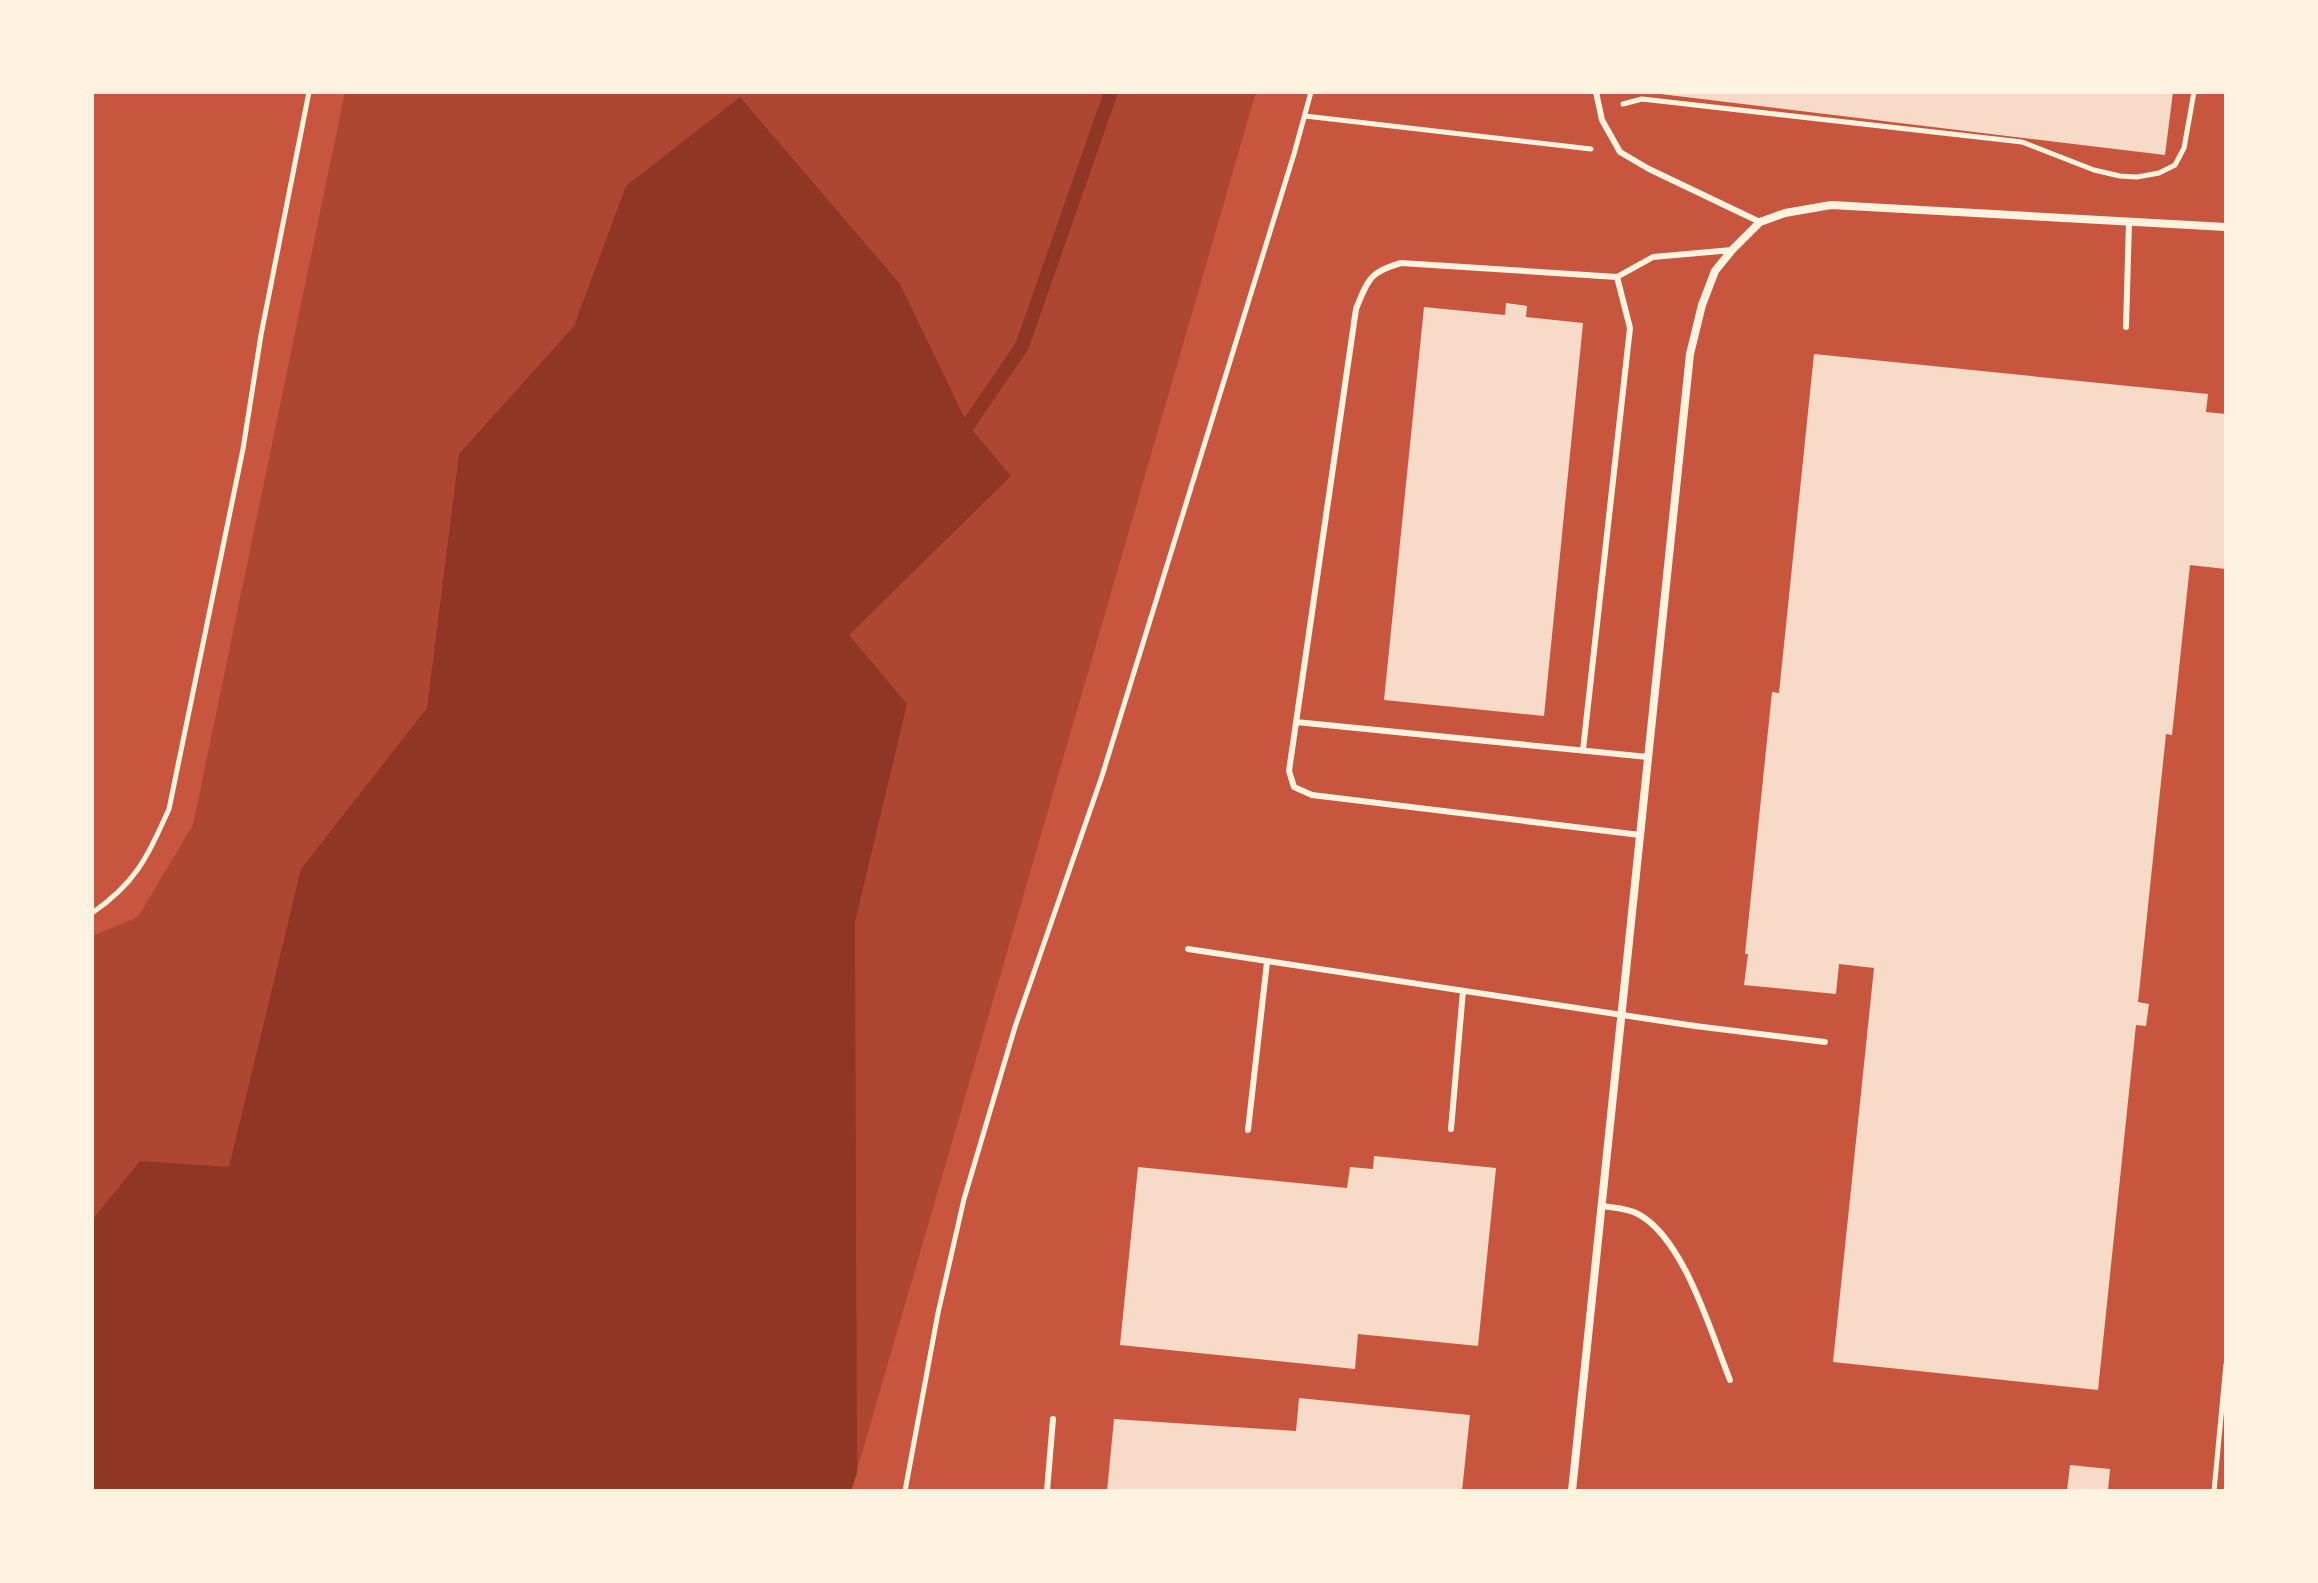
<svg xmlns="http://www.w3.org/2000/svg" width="2318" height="1583" font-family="Ubuntu,sans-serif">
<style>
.green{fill:#ae4732}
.water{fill:#8f3625}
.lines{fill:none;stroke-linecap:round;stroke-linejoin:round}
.stream{stroke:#8f3625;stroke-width:14}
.building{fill:#f7dbc8}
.path{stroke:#fff3e0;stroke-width:5}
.service{stroke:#fff3e0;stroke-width:6}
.minor{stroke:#fff3e0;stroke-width:8}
</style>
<rect width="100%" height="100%" fill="#c8553d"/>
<path class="green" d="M345,92h911l-405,1399h-759v-555l46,-19 55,-92z"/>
<path class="water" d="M740,97l160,187 68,141 43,51 -162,159 58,69 -52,218 2,551 -6,18h-759v-271l48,-59 89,6 72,-298 126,-161 32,-254 115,-128 52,-140z"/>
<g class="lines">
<path class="stream" d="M968,425l54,-79 89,-254"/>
</g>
<path class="building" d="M1644,92h529l-8,63z
M1506,303l21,3 -1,11 57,6 -39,393 -160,-16 40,-393 81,8z
M1814,354l394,40 -2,18 20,2v155l-36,-4 -18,170 -6,-1 -28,268 11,2 -3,22 -10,-1 -38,365 -265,-28 41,-394 -35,-4 -3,30 -92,-9 4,-31h-3l27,-262 7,1z
M1374,1156l122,12 -18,178 -120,-12 -3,35 -235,-24 18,-178 209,21 3,-21 23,2z
M1299,1398l171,17 -8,76h-355l7,-72 182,12z
M2070,1465l40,4 -2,22h-41z"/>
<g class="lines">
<path class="path" d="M1623,104l19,-5 380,43 72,28 26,6 17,1 22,-4 16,-8 9,-17 10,-56
M1305,116l286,33
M92,913c45,-31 55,-56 77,-104l74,-360 18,-114 48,-243
M905,1491l33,-178 26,-114 51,-172 87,-251 192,-622 17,-62
M2214,1491l12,-127"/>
<path class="service" d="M1596,92l6,28 18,32 29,17 111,53
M2126,327l3,-105
M1296,722l352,35
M1583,750l47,-422 -13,-51
M1640,835l-328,-40 -18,-8 -5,-16 67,-462c12,-29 13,-37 45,-46l216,14 36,-20 79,-7
M1188,949l507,77 130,16
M1451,1129l12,-138
M1248,1130l19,-168
M1602,1206c11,2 25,2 36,8 46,24 73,119 92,166
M1047,1491l6,-72"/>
<path class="minor" d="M1572,1491l118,-1137 12,-49 13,-34 17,-21 28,-28 25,-9 46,-8 395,22"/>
</g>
<rect width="2318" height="1583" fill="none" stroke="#fff3e0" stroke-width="188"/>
</svg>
